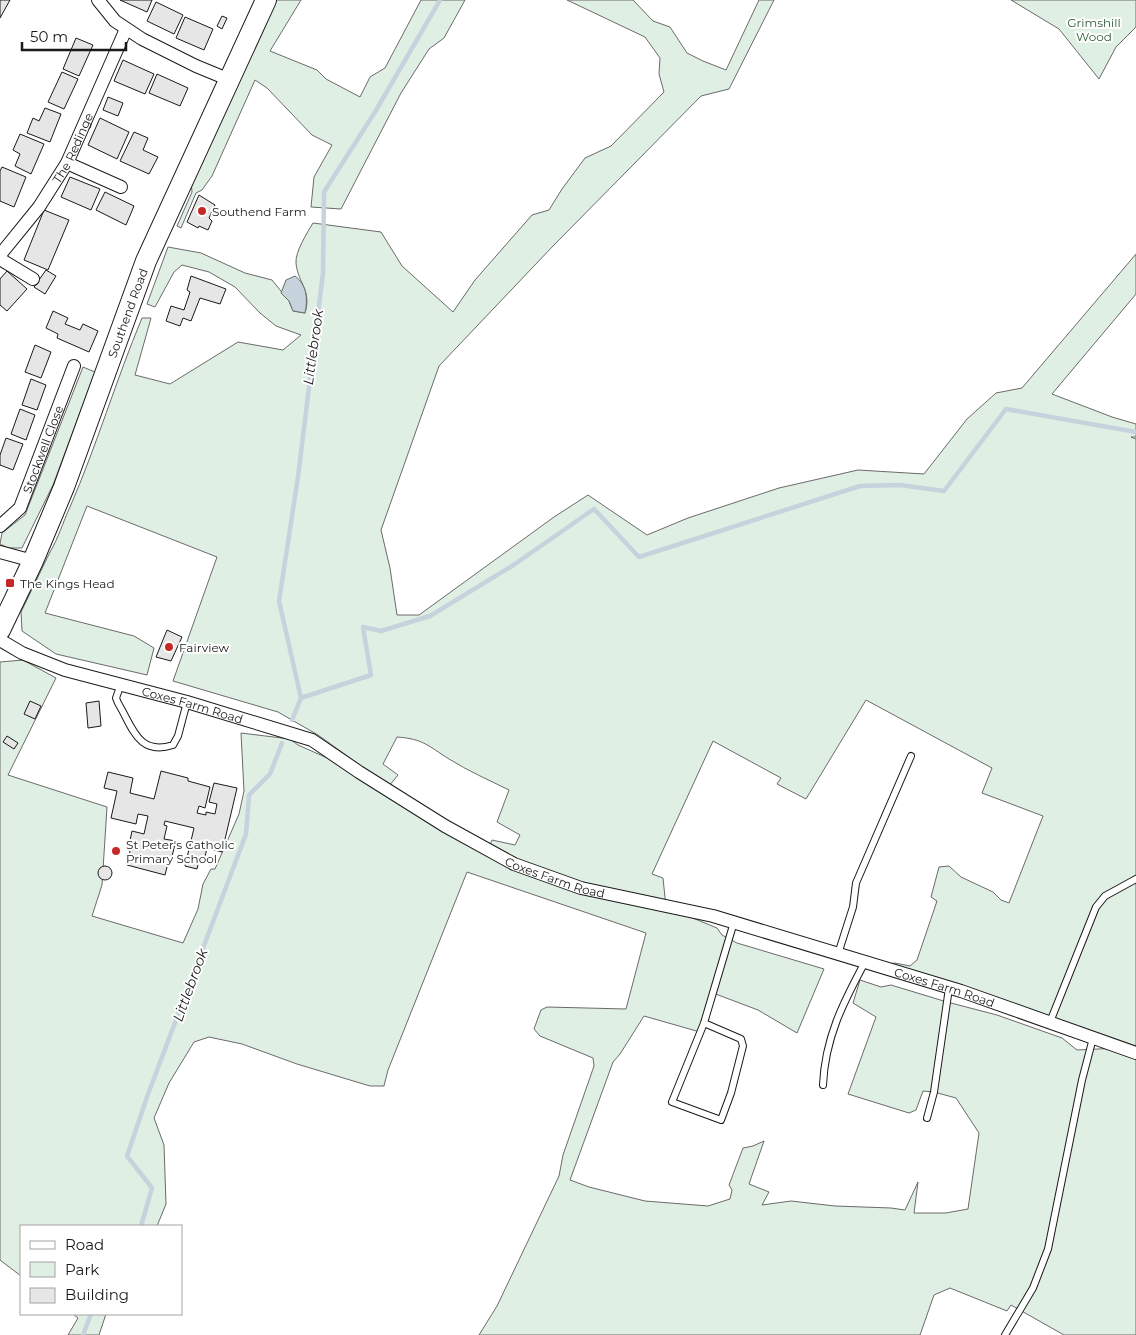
<svg xmlns="http://www.w3.org/2000/svg" width="1136" height="1335" font-family="Montserrat,sans-serif">
<style>
.green{fill:#e0efe3;stroke:#6a6a6a;fill-rule:evenodd}
.water{fill:#c6d2dc;stroke:#6a6a6a}
.lines{fill:none;stroke-linecap:round;stroke-linejoin:round}
.stream{stroke:#c6d2dc;stroke-width:4.5}
.building{fill:#e6e6e6;stroke:#1a1a1a}
.lane-casing{stroke:#1a1a1a;stroke-width:8}
.street-casing{stroke:#1a1a1a;stroke-width:14}
.primary-casing{stroke:#1a1a1a;stroke-width:22}
.lane{stroke:#fff;stroke-width:6}
.street{stroke:#fff;stroke-width:12}
.primary{stroke:#fff;stroke-width:20}
.poi-dot{fill:#c62828;stroke:#fff;stroke-width:2}
.labels{text-anchor:middle;dominant-baseline:central;stroke-width:4;stroke-linejoin:round;paint-order:stroke}
.park-label{font-size:12px;fill:#2b5a34;stroke:#fff}
.street-label{font-size:12px;fill:#1a1a1a;stroke:#fff}
.poi-label{font-size:12px;fill:#1a1a1a;stroke:#fff;text-anchor:start}
.water-label{font-size:14px;font-style:italic;fill:#1a1a1a;stroke:#fff}
</style>
<rect width="100%" height="100%" fill="#fff"/>
<path class="green" d="M273,0h28l-31,51 47,19 9,9 34,18 10,-20 15,-9 36,-68h44l-21,38 -15,11 -28,44 -60,116 -30,-2 3,-30 18,-32 -20,-10 -45,-47 -12,-8 -43,96 -10,14 -6,3 -15,35 -4,-2 15,-34 -1,-11z
M567,0h66l20,21 17,6 17,26 16,8 23,9 33,-70h15l-45,89 -28,7 -148,150 -114,120 -58,164 9,38 7,47h22l135,-98 34,-22 59,40 41,-17 91,-30 79,-18 66,4 43,-55 29,-26 26,-5 114,-134v40l-84,100 60,23 24,7v13h-5l5,2v896h-72l-53,-30 -4,6 -57,-23 -16,7 -14,40h-441l18,-29 62,-130 4,-21 31,-89 -1,-8 -53,-22 -6,-7 7,-19 6,-3 79,2 20,-76 -179,-61 -79,198 -4,16h-14l-73,-22 -55,-20 -33,-7 -15,5 -25,41 -15,35 10,27 2,59 -9,22h-136v50l-21,-16v-598l23,-2 33,18 -48,97 99,32 -5,78 -10,31 91,27 15,-34 5,-25 8,-15h4l24,-55 5,-23 -3,-58 49,6 8,6 61,27 129,77 4,-9 23,5 5,-10 -23,-13 12,-32c-20,-10 -41,-19 -60,-31 -21,-13 -25,-20 -52,-22l-14,27 15,11 -9,11 -71,-51 -40,-23 -105,-31 44,-124 -130,-51 -42,107 89,23 20,12 -7,27 -91,-21 -34,-23 -1,-19 29,-60c8,-13 13,-30 20,-45 27,-62 46,-127 72,-189h9l-16,57 35,9 68,-42 45,8 18,-15 -25,-9 -16,-13 -25,-26 -26,-15 -27,-7 -8,7 -19,35 -8,-3 21,-57 33,6 44,20 27,7 17,21 4,10 12,2c7,-23 -7,-29 -9,-50 -1,-11 11,-30 17,-40l68,9 21,34 51,46 22,-32 57,-65 17,-5 13,-21 23,-31 26,-12 53,-54 -5,-18 1,-16 -15,-21zM866,700l126,68 -10,25 61,23 -34,87 -8,-3 -8,-8 -32,-15 -12,-11 -10,1 -8,30 6,4 -20,59 -7,6 -15,-3 -8,1 232,84 -42,2 -15,-12 -65,-23 -50,-13 -56,-17 -10,2 -21,-7 -7,23 23,14 -28,77 61,19 7,-3 7,-19 11,1 22,6 23,35 -11,76 -22,4h-32l4,-31 -13,28 -14,-2 -56,-2 -44,-5 -29,4 7,-13 -20,-8 15,-43 -11,5 -10,2 -14,37 3,5 -2,9 -22,7 -63,-5 -56,-14 -19,-7 43,-118 7,-8 24,-38 56,16 13,-39 45,17 39,23 27,-64 -87,-26 -15,-8 -5,-7 -51,-21 -3,-29 -11,-4 61,-133 68,37 -4,6 29,15z
M1011,0h125v27l-20,20 -17,32 -40,-50z
M83,367l12,5 -42,113 -31,63h-14l-8,-4 2,-11 23,-18z
M73,1314h33l-7,21h-31l10,-17z"/>
<path class="water" d="M295,276c12,9 13,23 10,37l-12,-2 -4,-10 -8,-8 5,-13z"/>
<g class="lines">
<path class="stream" d="M301,698l70,-23 -8,-48 18,4 49,-15 85,-52 79,-55 45,48 221,-71 40,-1 44,6 62,-82 130,23
M292,720l9,-22 -22,-97 19,-124 25,-204 1,-81 51,-80 65,-112
M141,1226l11,-38 -25,-32 20,-59 99,-263 3,-39 21,-21 12,-31
M83,1335l8,-21"/>
</g>
<path class="building" d="M0,0h10l-10,18z
M120,0h32l-5,12z
M156,2l27,13 -9,19 -27,-13z
M222,16l5,2 -5,11 -5,-3z
M185,17l28,12 -9,21 -28,-12z
M76,38l17,7 -14,31 -16,-7z
M123,60l31,14 -9,20 -31,-13z
M62,72l16,7 -14,30 -16,-7z
M157,74l31,14 -8,18 -31,-13z
M108,97l15,6 -5,13 -15,-6z
M45,108l16,6 -11,28 -23,-9 6,-15 6,3z
M100,118l29,14 -12,27 -29,-14z
M134,132l14,6 -5,12 15,7 -9,17 -29,-13z
M20,134l24,10 -13,30 -16,-8 5,-12 -7,-4z
M2,167l24,10 -12,30 -14,-6v-30z
M70,177l30,12 -9,21 -30,-13z
M105,192l29,14 -8,19 -30,-15z
M199,195l16,10 -6,13 3,3 -4,9 -9,-4 -1,2 -11,-6z
M44,210l25,10 -21,50 -24,-10z
M46,270l10,6 -11,18 -11,-7z
M7,271l20,18 -20,22 -7,-6v-26z
M191,276l35,13 -6,15 -20,-6 -9,23 -8,-3 -3,8 -14,-5 5,-15 13,4 6,-18 -3,-2z
M53,311l15,7 -3,6 15,6 3,-6 15,7 -9,21 -32,-14 1,-4 -12,-6z
M35,345l16,7 -10,26 -16,-6z
M31,379l15,6 -9,25 -15,-5z
M20,409l15,6 -9,25 -15,-6z
M6,438l17,6 -10,26 -13,-5v-10z
M167,630l15,7 -11,24 -15,-4z
M30,701l11,5 -6,13 -11,-5z
M99,701l2,25 -13,2 -2,-25z
M7,736l11,7 -4,6 -11,-7z
M161,771l27,7v3l22,6 -5,21 -6,-2 -2,7 9,2v-3l9,2 2,-10 -8,-2 5,-19 23,5 -15,64 -15,-4 -3,13 -5,-1 -2,9 -12,-3 9,-38 -29,-7 -1,4 3,1 -3,13 12,2 -5,19 -2,-1 -4,16 -38,-10 3,-14 -2,-1 4,-19 12,3 4,-18 -10,-2 -2,10 -25,-6 6,-27 -13,-3 4,-16 25,6 -3,15 24,6z
M98 873a7 7 0 1 1 14 0a7 7 0 1 1-14 0Z"/>
<g class="lines">
<defs>
<path id="lane" d="M121,684l-5,14 2,5c15,25 20,53 55,42l5,-9 9,-34
M838,954l15,-47 3,-24 55,-127
M1050,1022l46,-115 9,-11 31,-17
M704,1023l-32,79 49,18 10,-27 12,-47 -2,-7 -37,-16 30,-101
M823,1085c2,-47 20,-82 42,-123
M927,1118l7,-26 15,-104
M1005,1335l28,-47 15,-39 34,-169 11,-42"/>
<g id="street">
<path d="M98,0l17,21 27,18 54,27 34,14"/>
<path d="M67,163l54,24"/>
<path id="s1" d="M0,255l39,-48 28,-44 59,-134"/>
<path d="M0,259l33,20"/>
<path id="s2" d="M0,526l20,-18 54,-142"/>
<path d="M0,552l33,9"/>
<path id="s3" d="M0,640l22,13 43,17 122,32 125,38 47,32 86,54 69,38 67,24 132,28 248,75 175,62"/>
</g>
<g id="primary">
<path id="s4" d="M0,630l33,-69 31,-74 82,-226 120,-261"/>
</g>
</defs>
<use href="#lane" class="lane-casing"/>
<use href="#street" class="street-casing"/>
<use href="#primary" class="primary-casing"/>
<use href="#lane" class="lane"/>
<use href="#street" class="street"/>
<use href="#primary" class="primary"/>
</g>
<g class="poi-dot">
<circle cx="202" cy="211" r="5"/>
<rect x="5" y="578" width="10" height="10" rx="2.5"/>
<circle cx="169" cy="647" r="5"/>
<circle cx="116" cy="851" r="5"/>
</g>
<g class="labels">
<g class="park-label">
<text x="1094" y="22">Grimshill<tspan x="1094" dy="14">Wood</tspan></text>
</g>
<g class="street-label">
<text stroke="none"><textPath href="#s1" startOffset="130">The Redinge</textPath></text>
<text stroke="none"><textPath href="#s4" startOffset="342">Southend Road</textPath></text>
<text stroke="none"><textPath href="#s2" startOffset="90">Stockwell Close</textPath></text>
<text stroke="none"><textPath href="#s3" startOffset="204">Coxes Farm Road</textPath></text>
<text stroke="none"><textPath href="#s3" startOffset="609">Coxes Farm Road</textPath></text>
<text stroke="none"><textPath href="#s3" startOffset="1014">Coxes Farm Road</textPath></text>
</g>
<g class="poi-label">
<text x="212" y="211">Southend Farm</text>
<text x="20" y="583">The Kings Head</text>
<text x="179" y="647">Fairview</text>
<text x="126" y="844">St Peter's Catholic<tspan x="126" dy="14">Primary School</tspan></text>
</g>
<g class="water-label">
<text transform="translate(313 347) rotate(-82)">Littlebrook</text>
<text transform="translate(190 985) rotate(-70)">Littlebrook</text>
</g>
</g>
<rect x="20" y="1225" width="162" height="90" fill="#ffffff" stroke="#a3a3a3"/>
<rect x="30" y="1241" width="25" height="8" fill="#ffffff" stroke="#a3a3a3"/>
<text x="65" y="1250" font-size="15" fill="#1a1a1a">Road</text>
<rect x="30" y="1262" width="25" height="15" fill="#e0efe3" stroke="#a3a3a3"/>
<text x="65" y="1275" font-size="15" fill="#1a1a1a">Park</text>
<rect x="30" y="1288" width="25" height="15" fill="#e6e6e6" stroke="#a3a3a3"/>
<text x="65" y="1300" font-size="15" fill="#1a1a1a">Building</text>
<path d="M22 42v8h104v-8" fill="none" stroke="#1a1a1a" stroke-width="2.5"/>
<text x="30" y="42" font-size="15" fill="#1a1a1a" stroke="#ffffff" stroke-width="4" paint-order="stroke">50 m</text>
</svg>
